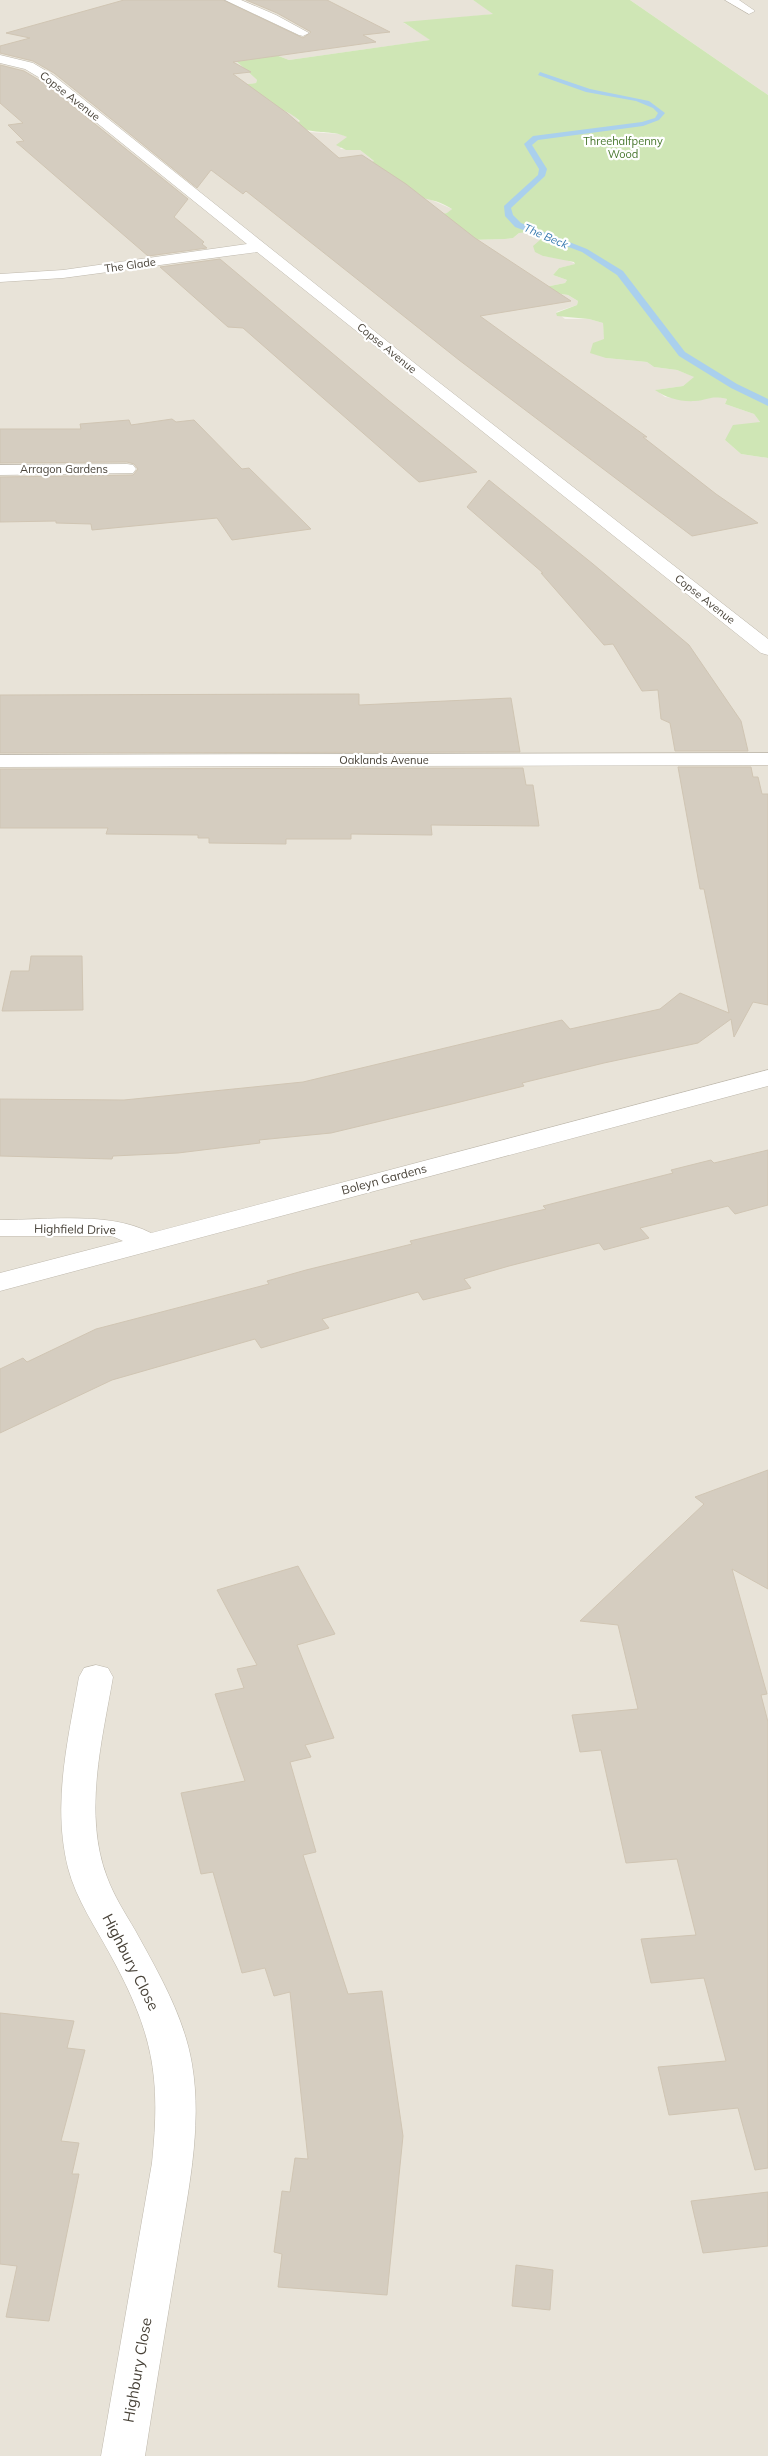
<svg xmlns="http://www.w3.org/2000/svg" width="768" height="2456" font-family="Mulish,sans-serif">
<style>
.residential{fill:#e8e3d8}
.green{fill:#cfe6b5}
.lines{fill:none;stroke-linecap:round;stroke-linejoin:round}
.stream{fill:#aad0ed;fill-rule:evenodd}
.building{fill:#d5cdc0;stroke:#d0c5b3}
.minor-casing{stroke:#bfb9ad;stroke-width:1}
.minor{fill:#fff;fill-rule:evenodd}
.labels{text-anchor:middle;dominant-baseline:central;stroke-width:4.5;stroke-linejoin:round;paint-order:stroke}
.far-street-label{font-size:11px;fill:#484238;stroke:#fff}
.far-park-label{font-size:11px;fill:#48772e;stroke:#fff}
.far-water-label{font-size:11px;font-style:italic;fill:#3679af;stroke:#fff}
.street-label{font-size:12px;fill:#484238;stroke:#fff}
.near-street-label{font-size:15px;fill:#484238;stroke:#fff}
</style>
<rect width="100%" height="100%" fill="#f4f1ea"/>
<path class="residential" d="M0,0h473l21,14 -90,9 27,17 -142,20 -13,-5 -40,6 21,19 -1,3 -13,2 10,17 29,6 10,5 16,19 32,2 8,3 -8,12 20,1 14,11 15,34 38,3 25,11 -4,4 -12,2 33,25 36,-1 8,-1 6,-5 12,-1 9,8 3,16 21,3 12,5 -17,4 -6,7 14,5 -2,3 -20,4 -3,4 26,4 10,6 -1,4 -21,7 9,7h24l14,4 3,35 41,4 7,5 23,3 18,7 -12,9 -27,4 9,7 29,4 21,-5 12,3 -2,5 29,10 6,8 -35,18 16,14 27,4v1998h-768z
M630,0h138v95l-13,-9z"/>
<path class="green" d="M473,0h157l138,95v363l-27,-4 -16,-14 8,-15 27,-3 -6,-8 -29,-10 2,-5c-17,-4 -18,1 -32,2 -14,1 -29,-3 -40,-11l28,-4 11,-9 -17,-7 -23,-3 -7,-5 -41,-4 -16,-5 3,-10 11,-4 -1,-16 -14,-4 -32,-3 -1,-3 21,-8 1,-4 -10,-6 -26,-4 3,-4 20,-4 2,-3 -14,-5 6,-7 16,-4 -1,-2 -31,-6 -8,-4 -2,-6 7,-6 -9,-8 -12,1 -6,5 -8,1 -36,1 -33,-25 11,-2 5,-4c-20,-13 -41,-12 -63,-14l-25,-28 10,-6 -14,-11h-14l-10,-5 11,-8c-16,-8 -32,-1 -52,-12l5,-4c-14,-13 -29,-15 -47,-19l-11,-17 14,-2 1,-3 -22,-20 41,-5 13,5 141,-20 -27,-18 90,-8z"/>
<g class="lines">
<path class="stream" d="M540,72l50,17 59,12 16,12 -6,7 -16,6 -105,14 -6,5 15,24 -2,7 -34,32 2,7 8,8 66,26 36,22 62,81 52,32 31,15v7l-37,-18 -52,-32 -62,-81 -35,-23 -67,-25 -10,-11 -1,-10 34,-31 1,-6 -15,-25 9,-8 109,-14 13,-4 3,-5 -5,-5 -17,-7 -50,-9 -48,-17z"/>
</g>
<path class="building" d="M124,0h99l80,38 8,-6 -34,-19 -31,-13h81l63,32 -27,3 13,7 -143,20 18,10 -18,2 54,39 52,45 23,-3 44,29 69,54 96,63 -91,15 167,121h-4l73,57 42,29 -66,13 -233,-176 -213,-169 -3,3 -32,-24 -14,18 -143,-115 -21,-12 -33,-8v-7l30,-8 -24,-5z
M0,65l24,6 20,12 144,116 -14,18 30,25 -2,2 5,4 -59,8 -132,-114 8,-1 -16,-16 15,-2 -23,-20z
M220,259l168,141 89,72 -58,10 -176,-154 -15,-1 -68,-60z
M172,419l4,3 18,-2 48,49 7,-1 62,61 -79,11 -15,-22 -125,12 -1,-6 -35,-1v-2l-56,1v-45l133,-2 5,-6 -4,-5 -7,-2 -127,1v-34h81l-1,-5 49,-4 2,5z
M489,480l104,84 96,81 52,76 7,30h-73l-5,-28 -9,-4 -3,-29 -16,1 -29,-47 -9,1 -63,-72h2l-76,-66z
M359,694v11l152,-7 9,54 -520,1v-58z
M678,767h73l2,10h5l4,17h6v211l-15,-3 -19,35 -3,-18 -33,24 -94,20 -82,20 2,3 -72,18 -121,29 -72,7 1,3 -82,10 -65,3 -1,3 -112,-3v-57l124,1 179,-18 259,-62 8,9 90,-20 20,-16 49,20 -25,-124h-4z
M523,768l3,17h7l6,41 -108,-1 1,10 -81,-1v5h-65v5l-77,-1v-5h-11v-3l-92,-1 2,-6h-108v-59z
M31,956h51l1,54 -81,1 9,-40h18z
M768,1150v55l-33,9 -7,-8 -88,22 9,10 -45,12 -5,-7 -90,23 -45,13 7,9 -48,12 -5,-8 -96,27 7,9 -68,20 -6,-9 -143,41 -112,53v-64l23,-11 4,4 69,-33 173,-45 -2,-3 39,-11 106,-26 -2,-3 136,-32 -3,-3 130,-33 -2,-3 40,-10 3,3z
M768,1470v119l-36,-20 35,125 -6,1 7,27v446l-13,2 -17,-62 -69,7 -11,-48 68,-6 -22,-83 -53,5 -10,-44 55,-4 -19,-76 -51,4 -25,-113 -21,2 -8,-37 66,-6 -20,-84 -38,-4 124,-117 -9,-7z
M298,1566l37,68 -38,11 37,93 -29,7 6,12 -21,5 26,90 -13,3 45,139 34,-3 21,145 -16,159 -109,-8 4,-33 -8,-2 8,-61 8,1 5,-34 13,1 -18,-167 -16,4 -9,-28 -23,5 -29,-101 -12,2 -20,-81 64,-12 -30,-87 29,-6 -7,-19 20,-4 -40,-75z
M0,2013l74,8 -7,27 18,2 -24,91 18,2 -7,31h7l-30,147 -43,-4 11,-51 -17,-2z
M768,2192v54l-65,7 -12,-52z
M516,2265l37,5 -3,40 -38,-4z"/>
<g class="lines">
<defs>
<path id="minor" d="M225,0h16l35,15 33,18 -6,3 -4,-1z
M725,0h14l16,11 -6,3z
M0,55l33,8 20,12 374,298 341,266v16l-7,-2 -504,-401 -194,26 -63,4v-8l63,-4 184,-26 -202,-163 -20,-12 -25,-6z
M127,464l6,1 3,4 -3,4 -133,2v-10z
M768,753v12l-768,2v-12z
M768,1070v16l-768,205v-18l123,-32 -11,-5h-112v-16c47,0 110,-9 151,13z
M96,1665l12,3 5,9c-11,64 -30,137 -6,200 7,19 18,36 28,53 23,42 49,86 57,134 11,65 -5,132 -15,196 -11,66 -22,131 -32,196h-44l51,-293c9,-87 1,-130 -41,-207 -15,-28 -35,-57 -43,-88 -16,-64 0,-128 11,-191l5,-9z"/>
</defs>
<use href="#minor" class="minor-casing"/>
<use href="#minor" class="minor"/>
</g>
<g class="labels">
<g class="far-street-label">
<text transform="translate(70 96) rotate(38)">Copse Avenue</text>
<text transform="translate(130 265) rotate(-8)">The Glade</text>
<text transform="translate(387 348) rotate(39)">Copse Avenue</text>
<text x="64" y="469">Arragon Gardens</text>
<text transform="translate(705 599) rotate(38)">Copse Avenue</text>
<text x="384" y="760">Oaklands Avenue</text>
</g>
<g class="far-park-label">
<text x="623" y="141">Threehalfpenny<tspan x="623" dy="13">Wood</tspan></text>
</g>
<g class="far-water-label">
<text transform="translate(546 236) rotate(23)">The Beck</text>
</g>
<g class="street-label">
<text transform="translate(384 1179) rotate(-15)">Boleyn Gardens</text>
<text transform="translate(75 1229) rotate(1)">Highfield Drive</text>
</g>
<g class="near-street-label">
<text transform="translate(131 1962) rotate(63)">Highbury Close</text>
<text transform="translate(137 2370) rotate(-80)">Highbury Close</text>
</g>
</g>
</svg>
